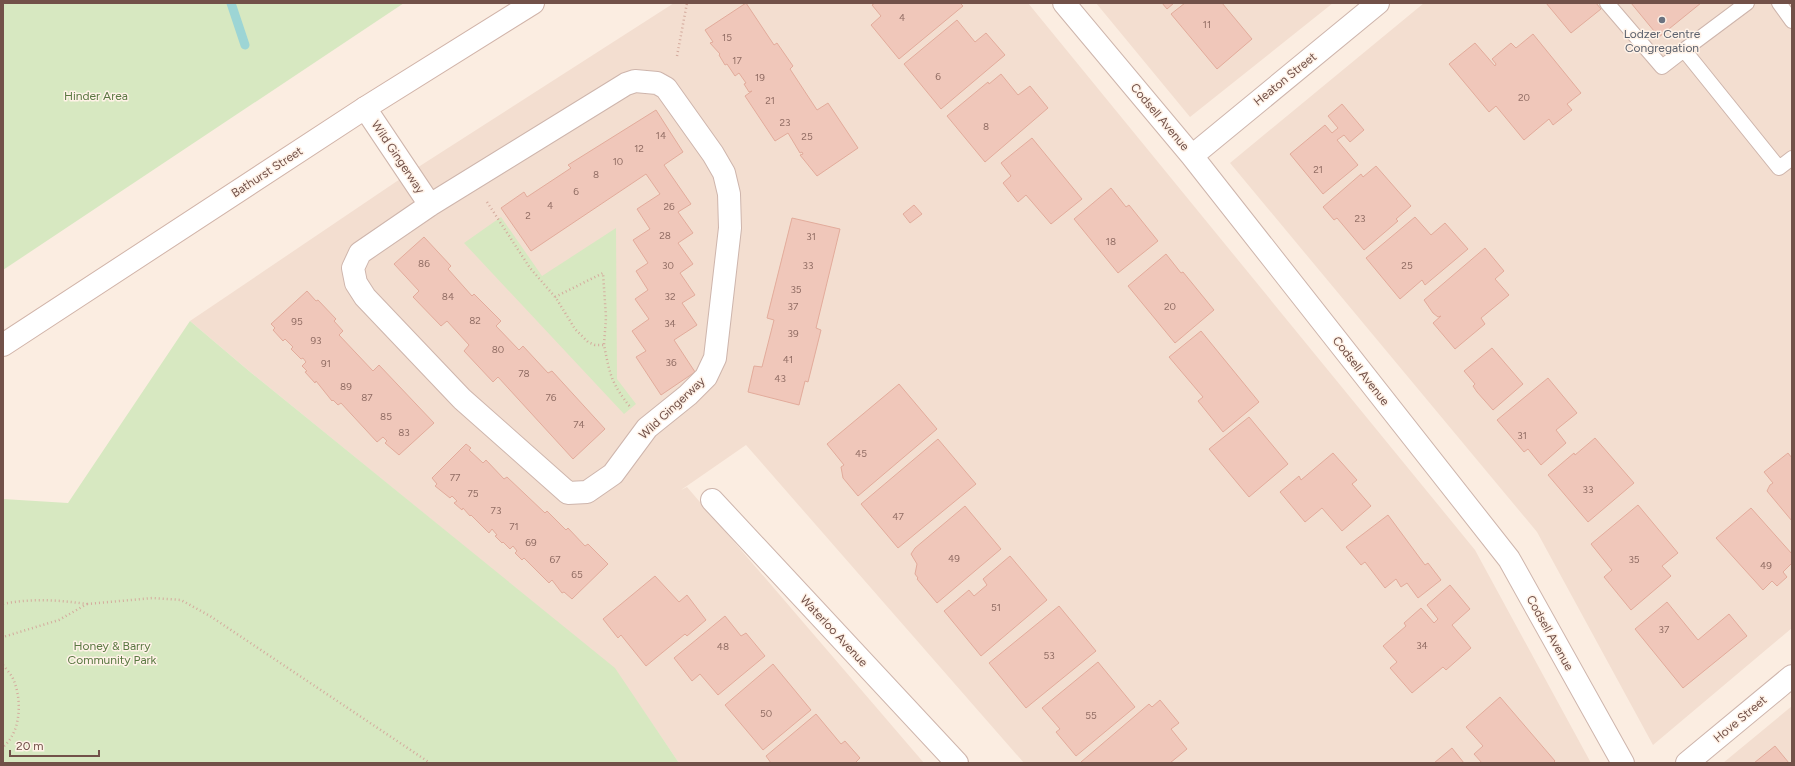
<svg xmlns="http://www.w3.org/2000/svg" width="1795" height="766" font-family="Figtree,sans-serif">
<style>
.residential{fill:#f3ded0}
.green{fill:#d7e8c1}
.lines{fill:none;stroke-linecap:round;stroke-linejoin:round}
.stream{stroke:#9dd5d5;stroke-width:9}
.building{fill:#f0c7ba;stroke:#e2ab9b}
.lane-casing{stroke:#ceb5ac;stroke-width:16}
.street-casing{stroke:#ceb5ac;stroke-width:24}
.secondary-casing{stroke:#d1b4a9;stroke-width:24}
.path{stroke:#d4aa9d;stroke-width:2.5;stroke-dasharray:1 3;stroke-linecap:butt}
.lane{stroke:#fff;stroke-width:14}
.street{stroke:#fff;stroke-width:22}
.secondary{stroke:#fff;stroke-width:22}
.worship-dot{fill:#6b7280;stroke:#fff2e7;stroke-width:1.5}
.labels{text-anchor:middle;dominant-baseline:central;stroke-width:3;stroke-linejoin:round;paint-order:stroke}
.number-label{font-size:10px;fill:#926e65}
.worship-label{font-size:12px;fill:#5b616d;stroke:#fff2e7}
.street-label{font-size:12px;fill:#725149;stroke:#fff2e7}
.park-label{font-size:12px;fill:#5a7842;stroke:#fff2e7}
</style>
<rect width="100%" height="100%" fill="#fbede1"/>
<path class="residential" d="M674,3h354l447,547 116,213h-567l-278,-318 -65,45 6,-3 237,276h-245l-65,-95 -365,-297 -59,-50 219,-148z
M1096,3h237l-143,114z
M1424,3h368v625l-139,117 -116,-213 -307,-369z
M1792,706v57h-69z"/>
<path class="green" d="M3,3h401l-401,267z
M501,217l41,59 74,-48 1,151 19,25 -12,10 -160,-171z
M190,321l59,50 366,297 64,95h-676v-264l65,4z"/>
<g class="lines">
<path class="stream" d="M231,3l14,42"/>
</g>
<path class="building" d="M746,3l28,42 3,-2 16,23 -3,3 27,41 11,-7 30,45 -41,28 -17,-21 3,-1 -1,-2 -2,1 -12,-20 -13,8 -30,-45 7,-5 -3,1 -5,-8 2,-1 -7,-10 -4,3 -8,-12 -2,1 -6,-10 1,-1 -10,-11 3,-1 -8,-12z
M875,3h85l3,3 -64,53 -28,-34 10,-9 -9,-11z
M1162,3h12l-7,6z
M1185,3h37l30,36 -35,30 -46,-55z
M1546,3h50l5,6 -30,24z
M1631,3h70l-42,34z
M957,20l18,22 11,-9 19,22 -64,54 -37,-45z
M1533,34l48,59 -14,11 5,6 -19,15 -4,-6 -25,21 -28,-34 -7,6 -40,-48 26,-21 20,23 1,-2 -4,-5 19,-16 5,5z
M1001,74l17,21 12,-9 18,22 -63,54 -38,-46 41,-34 1,2z
M1342,104l22,26 -14,12 -6,-7 -7,5 21,25 -35,29 -33,-40 35,-29 7,8 6,-5 -10,-12z
M656,110l27,42 -19,13 27,39 -13,8 15,21 -15,10 15,21 -13,9 15,22 -13,8 15,22 -23,15 21,32 -34,23 -25,-38 10,-6 -14,-20 17,-12 -14,-20 13,-9 -12,-19 12,-8 -15,-23 17,-11 -13,-20 23,-15 -14,-20 -115,77 -30,-43 23,-16 3,5 44,-29 -3,-3z
M1032,138l50,61 -31,25 -25,-29 -8,7 -15,-19 8,-7 -10,-13z
M1376,166l35,40 -15,13 2,2 -34,29 -27,-32 -3,2 -11,-13 38,-33 2,3z
M1111,188l15,19 3,-2 29,36 -40,32 -44,-54z
M914,205l8,9 -12,9 -7,-9z
M1415,217l16,18 14,-12 23,26 -43,36 -3,-5 -22,19 -34,-41z
M792,218l48,11 -24,99 5,2 -13,52 -3,-1 -6,24 -51,-13 6,-26 8,1 12,-47 -7,-2z
M424,237l27,29 -3,3 24,27 2,-2 27,27 -5,5 23,24 4,-4 25,27 4,-2 53,58 -32,30 -75,-82 -5,5 -29,-31 5,-6 -22,-24 -6,5 -28,-29 6,-6 -25,-27z
M1485,248l19,23 -9,8 14,16 -28,23 4,6 -30,25 -22,-26 8,-7 -3,1 -5,-4 -9,-13z
M1166,254l15,19 2,-1 31,38 -39,33 -47,-57z
M307,291l9,10 2,-1 18,19 -2,2 9,10 -4,4 34,36 6,-6 55,58 -35,32 -14,-12 2,-2 -4,-4 -6,5 -36,-39 -3,2 -5,-5 -1,1 -16,-20 -1,2 -10,-11 2,-1 -5,-5 4,-4 -3,-4 -2,1 -10,-10 2,-2 -8,-8 -2,2 -10,-11 2,-2 -4,-4z
M1201,331l58,71 -36,30 -25,-31 5,-4 -34,-40z
M1492,348l31,36 -30,26 -16,-18 -4,-6 2,-2 -11,-13z
M1548,378l29,35 -21,17 10,13 -25,22 -13,-16 -4,3 -27,-32z
M899,384l38,45 -79,67 -15,-18 -2,-11 3,-2 -17,-21z
M1249,417l39,47 -39,33 -40,-48z
M1595,438l39,45 -46,39 -40,-47 26,-22 1,2z
M938,439l38,45 -78,64 -37,-44z
M466,444l5,4 -2,2 14,13 3,-3 18,19 3,-2 38,36 2,-2 19,19 2,-2 17,18 3,-2 20,20 -36,35 -8,-7 -2,1 -10,-13 -3,3 -25,-25 -2,2 -7,-7 2,-2 -4,-5 -3,3 -7,-7 -1,1 -7,-7 2,-1 -5,-6 -3,4 -18,-18 -1,1 -7,-8 -1,2 -8,-7 3,-2 -5,-5 -2,2 -15,-12 2,-2 -5,-6z
M1333,453l24,27 -5,4 19,22 -29,25 -20,-23 -17,14 -25,-30 19,-16 2,4z
M1788,453l4,5v63l-25,-30 3,-6 3,-2 -9,-11z
M1638,505l40,48 -16,13 9,10 -40,34 -27,-33 8,-7 -21,-26z
M965,506l36,43 -64,54 -20,-24 1,-1 -3,-4 2,-10 -6,-10 4,-6z
M1751,508l41,46v9l-9,9 4,5 -10,9 -5,-5 -9,9 -47,-52z
M1388,515l37,50 3,-2 13,17 -23,18 -11,-15 -6,4 -5,-8 -11,9 -20,-26 -4,3 -15,-18z
M1010,556l37,44 -66,56 -37,-45 25,-21 5,6 13,-11 -4,-6z
M655,576l24,26 8,-7 19,25 -19,16 -2,-2 -39,32 -25,-31 -3,3 -15,-19z
M1450,585l20,24 -18,16 19,23 -25,22 -3,-3 -31,26 -22,-25 7,-6 -14,-16 23,-20 -2,-3 17,-15 13,15 4,-4 -11,-14z
M1667,602l31,38 31,-26 18,22 -64,52 -48,-59z
M1059,606l37,45 -70,57 -37,-45z
M725,616l16,20 5,-3 19,23 -47,39 -18,-21 -8,7 -18,-23z
M1098,662l37,45 -59,49 -20,-24 4,-3 -18,-21z
M773,664l38,46 -48,40 -38,-45z
M1500,697l55,64 -2,2h-71l-8,-9 9,-8 -17,-19z
M1160,700l19,23 -8,6 16,20 -17,14h-88l-1,-1 68,-58 3,3z
M816,714l25,30 4,-3 15,17 -5,5h-84l-5,-7z
M1775,746l14,17h-35z
M1452,748l12,15h-30z"/>
<g class="lines">
<defs>
<path id="lane" d="M1607,3l55,64 22,-17
M1747,3l-63,47 95,118 13,-10
M1779,3l13,18"/>
<path id="street" d="M1064,3l128,153 317,403 114,204
M635,81l22,2 9,5 47,66 11,19 5,21 1,34 -15,130 -9,19 -18,18 -41,33 -34,46 -26,18 -19,1 -106,-94 -97,-102 -9,-14 -3,-15 7,-15 70,-48 196,-121z
M365,108l65,97
M1192,156l186,-153
M712,500l245,263
M1687,763l105,-87"/>
<path id="secondary" d="M3,345l362,-237 168,-105"/>
</defs>
<use href="#lane" class="lane-casing"/>
<use href="#street" class="street-casing"/>
<use href="#secondary" class="secondary-casing"/>
<path class="path" d="M677,56l10,-53
M487,202l43,66 26,30 19,31 13,13 7,3h9c6,30 7,38 27,63
M555,297l48,-24 3,44 -2,28
M3,604c28,-6 56,-4 84,0l-28,16 -56,17
M87,604l66,-6 28,2 29,16 220,147
M3,665c4,5 9,10 11,16 8,20 7,51 -11,66"/>
<use href="#lane" class="lane"/>
<use href="#street" class="street"/>
<use href="#secondary" class="secondary"/>
</g>
<circle class="worship-dot" cx="1662" cy="20" r="4"/>
<g class="labels">
<g class="number-label">
<text x="902" y="17">4</text>
<text x="1207" y="24">11</text>
<text x="727" y="37">15</text>
<text x="737" y="60">17</text>
<text x="938" y="76">6</text>
<text x="760" y="77">19</text>
<text x="1524" y="97">20</text>
<text x="770" y="100">21</text>
<text x="785" y="122">23</text>
<text x="986" y="126">8</text>
<text x="661" y="135">14</text>
<text x="807" y="136">25</text>
<text x="639" y="148">12</text>
<text x="618" y="161">10</text>
<text x="1318" y="169">21</text>
<text x="596" y="174">8</text>
<text x="576" y="191">6</text>
<text x="550" y="205">4</text>
<text x="669" y="206">26</text>
<text x="528" y="215">2</text>
<text x="1360" y="218">23</text>
<text x="665" y="235">28</text>
<text x="811" y="236">31</text>
<text x="1111" y="241">18</text>
<text x="424" y="263">86</text>
<text x="668" y="265">30</text>
<text x="808" y="265">33</text>
<text x="1407" y="265">25</text>
<text x="796" y="289">35</text>
<text x="448" y="296">84</text>
<text x="670" y="296">32</text>
<text x="793" y="306">37</text>
<text x="1170" y="306">20</text>
<text x="475" y="320">82</text>
<text x="297" y="321">95</text>
<text x="670" y="323">34</text>
<text x="793" y="333">39</text>
<text x="316" y="340">93</text>
<text x="498" y="349">80</text>
<text x="788" y="359">41</text>
<text x="671" y="362">36</text>
<text x="326" y="363">91</text>
<text x="524" y="373">78</text>
<text x="780" y="378">43</text>
<text x="346" y="386">89</text>
<text x="367" y="397">87</text>
<text x="551" y="397">76</text>
<text x="386" y="416">85</text>
<text x="579" y="424">74</text>
<text x="404" y="432">83</text>
<text x="1522" y="435">31</text>
<text x="861" y="453">45</text>
<text x="455" y="477">77</text>
<text x="1588" y="489">33</text>
<text x="473" y="493">75</text>
<text x="496" y="510">73</text>
<text x="898" y="516">47</text>
<text x="514" y="526">71</text>
<text x="531" y="542">69</text>
<text x="954" y="558">49</text>
<text x="555" y="559">67</text>
<text x="1634" y="559">35</text>
<text x="1766" y="565">49</text>
<text x="577" y="574">65</text>
<text x="996" y="607">51</text>
<text x="1664" y="629">37</text>
<text x="1422" y="645">34</text>
<text x="723" y="646">48</text>
<text x="1049" y="655">53</text>
<text x="766" y="713">50</text>
<text x="1091" y="715">55</text>
</g>
<g class="worship-label">
<text x="1662" y="34">Lodzer Centre<tspan x="1662" dy="14">Congregation</tspan></text>
</g>
<g class="street-label">
<text transform="translate(1285 79) rotate(-39)">Heaton Street</text>
<text transform="translate(1160 117) rotate(50)">Codsell Avenue</text>
<text transform="translate(398 157) rotate(56)">Wild Gingerway</text>
<text transform="translate(267 172) rotate(-33)">Bathurst Street</text>
<text transform="translate(1361 371) rotate(52)">Codsell Avenue</text>
<text transform="translate(672 408) rotate(-43)">Wild Gingerway</text>
<text transform="translate(834 631) rotate(47)">Waterloo Avenue</text>
<text transform="translate(1550 633) rotate(61)">Codsell Avenue</text>
<text transform="translate(1740 719) rotate(-40)">Hove Street</text>
</g>
<g class="park-label">
<text x="96" y="96">Hinder Area</text>
<text x="112" y="646">Honey &amp; Barry<tspan x="112" dy="14">Community Park</tspan></text>
</g>
</g>
<rect width="1795" height="766" fill="none" stroke="#725149" stroke-width="8"/>
<path d="M10 750v6h89v-6" fill="none" stroke="#725149" stroke-width="2"/>
<text x="16" y="750" font-size="12" fill="#725149" stroke="#fff2e7" stroke-width="3" paint-order="stroke">20 m</text>
</svg>
